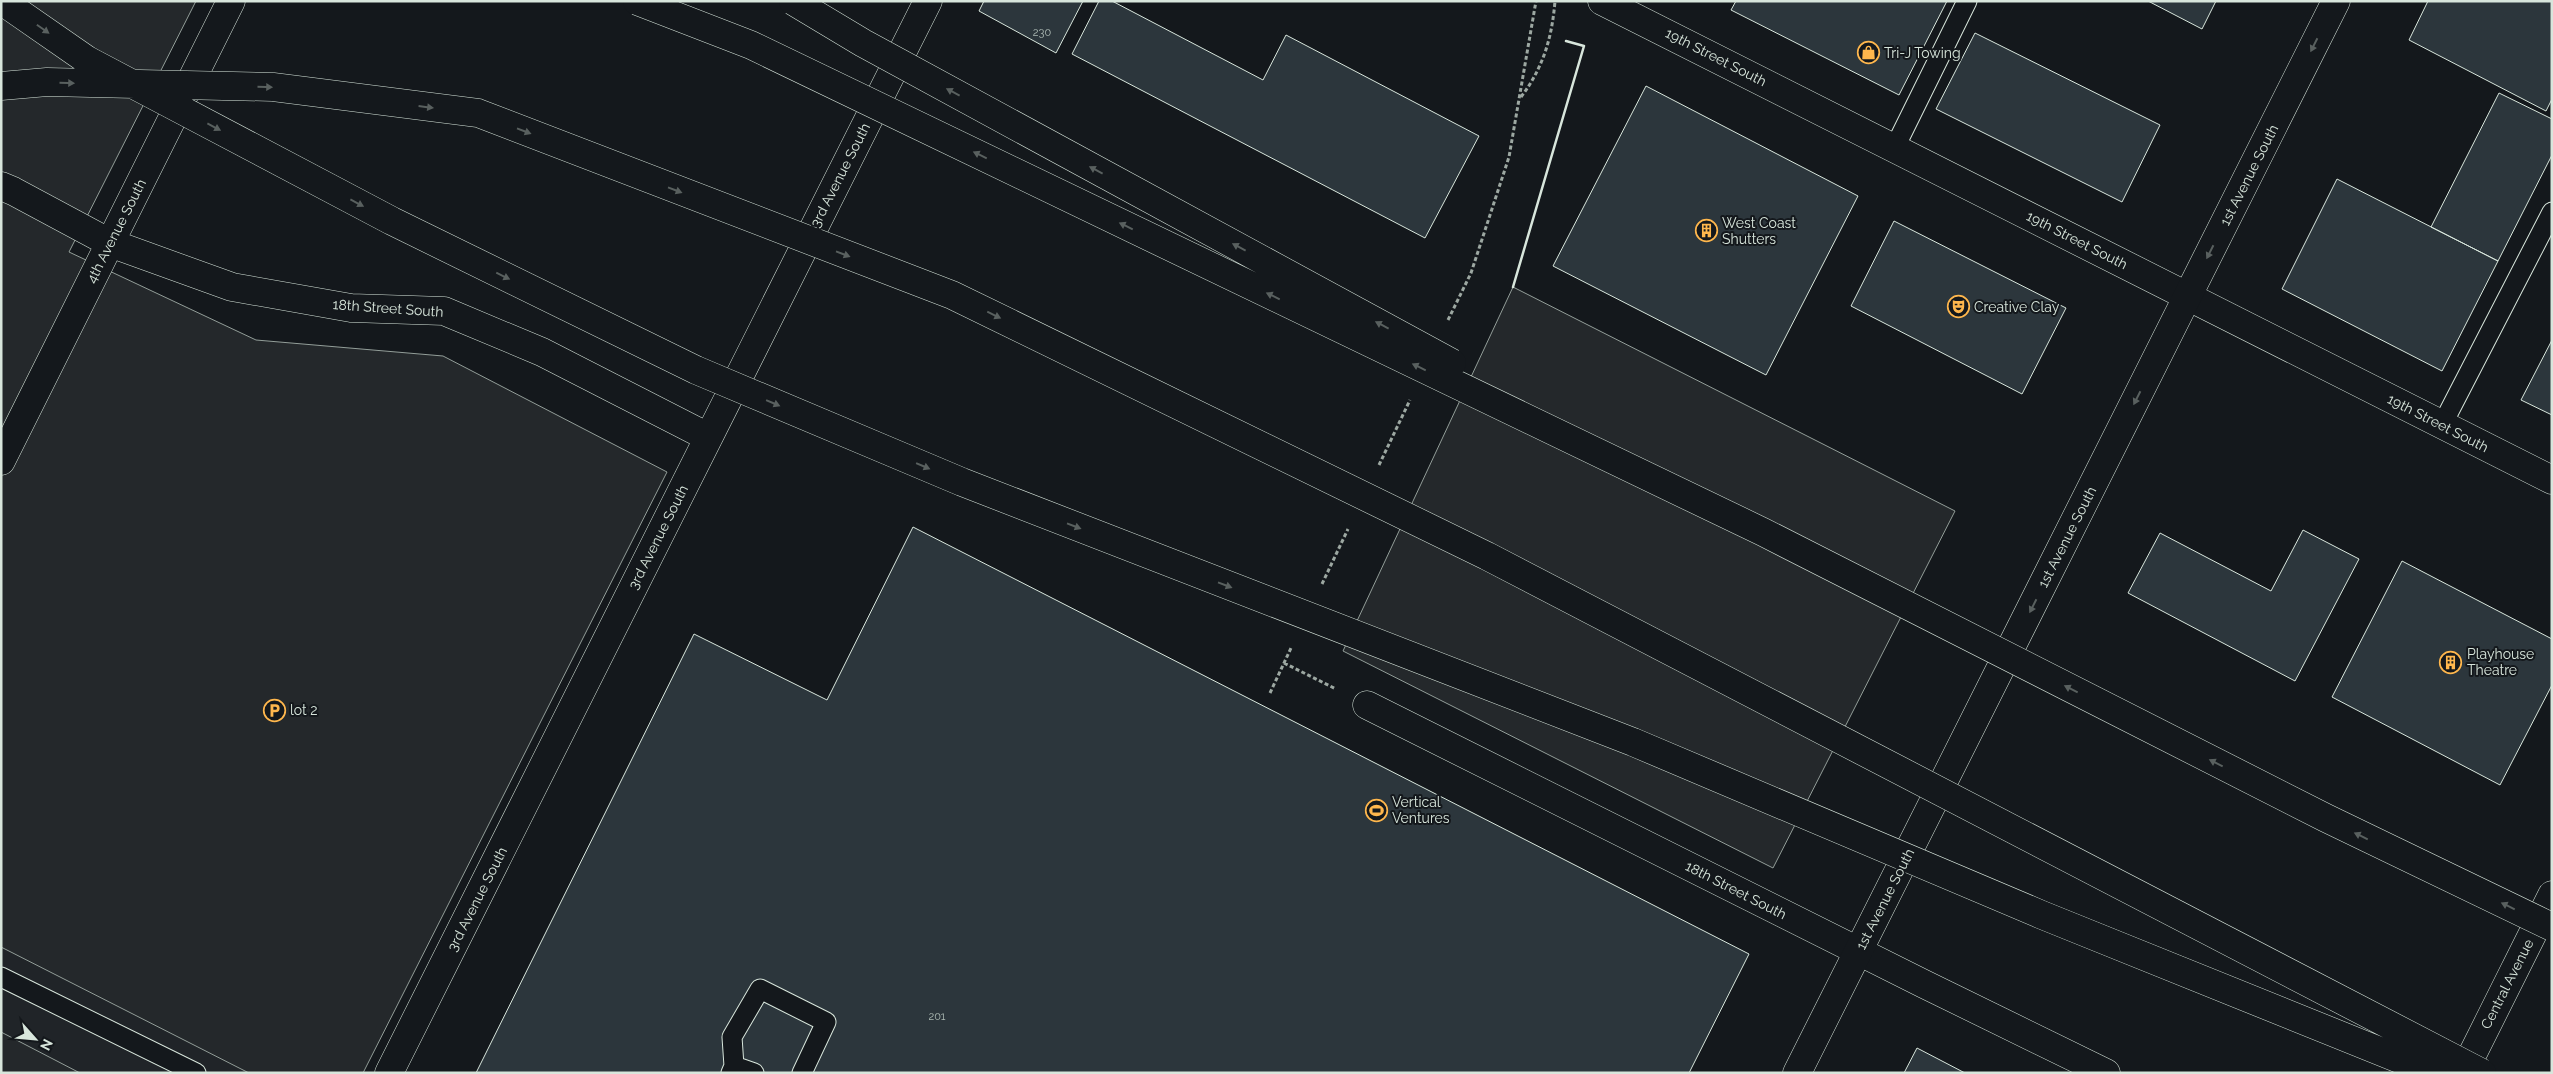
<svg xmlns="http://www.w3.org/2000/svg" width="2553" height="1074" font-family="Raleway,sans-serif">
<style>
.green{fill:#202428;stroke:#939e99}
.parking{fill:#24282b;stroke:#939e99}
.building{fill:#2c363c;stroke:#d8e6dc}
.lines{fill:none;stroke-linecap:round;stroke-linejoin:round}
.lane-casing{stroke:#d8e6dc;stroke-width:21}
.street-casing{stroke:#d8e6dc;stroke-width:29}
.secondary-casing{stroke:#d8e6dc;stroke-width:29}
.primary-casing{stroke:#d8e6dc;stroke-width:29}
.path{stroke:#9da8a2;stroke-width:3;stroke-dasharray:4 2.5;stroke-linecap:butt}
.lane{stroke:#14181c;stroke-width:19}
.street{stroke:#14181c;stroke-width:28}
.secondary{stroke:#14181c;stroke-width:28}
.primary{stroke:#14181c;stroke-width:28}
.highway-bridge-casing{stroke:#d8e6dc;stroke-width:29;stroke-linecap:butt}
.highway-bridge{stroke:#14181c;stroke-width:28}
.wall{stroke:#d8e6dc;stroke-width:2.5}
.oneway{fill:#59605f}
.labels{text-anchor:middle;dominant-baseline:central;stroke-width:4;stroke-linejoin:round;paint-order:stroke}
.number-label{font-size:11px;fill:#adbab4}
.poi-label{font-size:14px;fill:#d8e6dc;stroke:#14181c;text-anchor:start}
.street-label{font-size:14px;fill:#d8e6dc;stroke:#14181c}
</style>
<rect width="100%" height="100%" fill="#14181c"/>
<path class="green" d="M1,941l259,132h-259z"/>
<path class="parking" d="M1,1h195l-127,251 187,88 187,16 224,116 -304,601h-114l-248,-126z
M1513,287l442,224 -182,357 -430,-217z
M1,1032l79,41h-79z"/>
<path class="building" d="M984,1h99l-27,52 -77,-42z
M1099,1h13l151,79 23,-45 193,101 -54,102 -353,-184z
M1736,1h211l-48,94 -168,-85z
M2148,1h68l-14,28z
M2428,1h124v98l-6,12 -137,-71z
M1975,33l185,92 -38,77 -186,-93z
M1646,86l212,110 -92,179 -213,-109z
M2499,93l53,26v36l-54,106 -67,-34z
M2337,179l161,82 -56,110 -160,-82z
M1894,221l172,87 -44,86 -171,-88z
M2552,340v75l-31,-15z
M913,527l836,427 -60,119h-1213l218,-439 133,66z
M2303,530l56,29 -64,122 -167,-88 32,-60 111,58z
M2402,561l150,78v46l-52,100 -168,-88z
M1917,1048l48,25h-61z"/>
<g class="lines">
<defs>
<path id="lane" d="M1895,147l72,-146
M2442,425l110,-213
M1,977l195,96
M734,1066l20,7
M731,1073l3,-7 -2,-29 28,-48 66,33 -24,51"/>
<path id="street" d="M1602,1l950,479
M1,186l12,5 97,52 122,44 119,21 93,3 98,41 166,85
M1,461l230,-460
M1367,705l557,279 182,89
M389,1073l539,-1072"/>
<path id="secondary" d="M2463,1073l89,-178"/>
<path id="primary" d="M1797,1073l539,-1072"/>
</defs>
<use href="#lane" class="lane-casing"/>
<use href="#street" class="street-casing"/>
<use href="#secondary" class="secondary-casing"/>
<use href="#primary" class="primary-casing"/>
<path class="path" d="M1521,97c22,-29 31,-59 34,-96
M1448,320l23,-47 38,-116 27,-156
M1379,465l31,-65
M1322,584l26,-55
M1284,663l52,26
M1270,693l21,-45"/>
<use href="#lane" class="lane"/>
<use href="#street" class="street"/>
<use href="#secondary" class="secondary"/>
<use href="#primary" class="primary"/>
<defs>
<path id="highway-bridge" d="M2,1l85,59 305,161 304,149 266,112 671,260 409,173 392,158
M637,1l114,44 1012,487 563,286 226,109
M793,1l70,42 589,320
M1,86l46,-4 226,5 205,26 474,182 535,261 995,517"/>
</defs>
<use href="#highway-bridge" class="highway-bridge-casing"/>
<use href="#highway-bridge" class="highway-bridge"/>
<path class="wall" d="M1513,287l71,-241 -18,-5"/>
</g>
<defs><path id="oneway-solid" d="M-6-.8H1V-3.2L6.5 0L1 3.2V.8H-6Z" transform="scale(1.25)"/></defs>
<g class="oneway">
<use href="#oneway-solid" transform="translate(43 29) rotate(35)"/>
<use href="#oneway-solid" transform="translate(2314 45) rotate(117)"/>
<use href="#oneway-solid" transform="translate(67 83) rotate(1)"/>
<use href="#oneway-solid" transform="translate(265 87) rotate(1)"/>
<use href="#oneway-solid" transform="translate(953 92) rotate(-152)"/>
<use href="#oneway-solid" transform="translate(426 107) rotate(7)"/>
<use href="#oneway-solid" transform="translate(214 127) rotate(28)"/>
<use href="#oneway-solid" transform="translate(524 131) rotate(21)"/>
<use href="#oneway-solid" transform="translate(980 155) rotate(-154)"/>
<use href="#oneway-solid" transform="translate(1096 170) rotate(-152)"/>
<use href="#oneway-solid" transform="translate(675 190) rotate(21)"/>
<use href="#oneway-solid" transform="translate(357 203) rotate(28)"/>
<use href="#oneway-solid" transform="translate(1126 226) rotate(-154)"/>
<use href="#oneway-solid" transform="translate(1239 247) rotate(-152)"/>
<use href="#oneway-solid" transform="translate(2210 252) rotate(117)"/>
<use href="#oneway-solid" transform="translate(843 254) rotate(21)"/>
<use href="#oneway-solid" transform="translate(503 276) rotate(26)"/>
<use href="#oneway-solid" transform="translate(1273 296) rotate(-154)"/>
<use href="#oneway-solid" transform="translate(994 315) rotate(26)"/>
<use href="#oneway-solid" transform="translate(1382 325) rotate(-152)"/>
<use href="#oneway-solid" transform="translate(1419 367) rotate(-154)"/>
<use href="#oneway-solid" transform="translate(2137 398) rotate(117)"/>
<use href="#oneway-solid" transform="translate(773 403) rotate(23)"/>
<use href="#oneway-solid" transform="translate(923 466) rotate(23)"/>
<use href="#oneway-solid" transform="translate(1074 526) rotate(21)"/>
<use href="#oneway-solid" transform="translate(1225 585) rotate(21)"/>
<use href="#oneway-solid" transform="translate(2033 606) rotate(117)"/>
<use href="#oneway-solid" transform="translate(2071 689) rotate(-153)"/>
<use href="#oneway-solid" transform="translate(2216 763) rotate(-153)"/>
<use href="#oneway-solid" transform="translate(2361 836) rotate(-154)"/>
<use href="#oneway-solid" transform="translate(2508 906) rotate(-154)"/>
</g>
<defs>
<symbol id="shop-ring" viewBox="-11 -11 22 22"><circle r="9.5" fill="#14181c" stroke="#ffb74d" stroke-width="1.5"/><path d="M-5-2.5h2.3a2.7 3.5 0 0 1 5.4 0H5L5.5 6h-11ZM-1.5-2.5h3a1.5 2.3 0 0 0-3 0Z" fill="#ffb74d"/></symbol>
<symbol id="building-ring" viewBox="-11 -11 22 22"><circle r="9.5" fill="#14181c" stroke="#ffb74d" stroke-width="1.5"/><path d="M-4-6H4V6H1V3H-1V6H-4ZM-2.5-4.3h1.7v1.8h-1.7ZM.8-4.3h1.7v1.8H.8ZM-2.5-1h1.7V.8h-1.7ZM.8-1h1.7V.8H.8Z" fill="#ffb74d"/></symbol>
<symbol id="theatre-ring" viewBox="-11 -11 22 22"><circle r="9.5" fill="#14181c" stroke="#ffb74d" stroke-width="1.5"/><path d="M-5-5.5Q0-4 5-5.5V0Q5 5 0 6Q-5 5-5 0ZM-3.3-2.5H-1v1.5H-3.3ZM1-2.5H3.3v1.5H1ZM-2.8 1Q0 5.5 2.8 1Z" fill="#ffb74d"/></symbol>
<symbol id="parking-ring" viewBox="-11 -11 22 22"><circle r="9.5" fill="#14181c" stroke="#ffb74d" stroke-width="1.5"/><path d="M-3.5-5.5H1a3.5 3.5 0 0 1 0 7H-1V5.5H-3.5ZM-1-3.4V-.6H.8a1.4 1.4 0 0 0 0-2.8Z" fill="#ffb74d"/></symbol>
<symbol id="stadium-ring" viewBox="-11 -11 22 22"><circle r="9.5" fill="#14181c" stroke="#ffb74d" stroke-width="1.5"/><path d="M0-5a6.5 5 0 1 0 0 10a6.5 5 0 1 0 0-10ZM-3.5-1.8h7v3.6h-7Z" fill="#ffb74d"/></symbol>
</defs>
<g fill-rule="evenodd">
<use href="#shop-ring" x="1856" y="40" width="25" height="25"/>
<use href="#building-ring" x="1694" y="218" width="25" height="25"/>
<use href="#theatre-ring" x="1946" y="294" width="25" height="25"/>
<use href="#building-ring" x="2438" y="650" width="25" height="25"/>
<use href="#parking-ring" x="262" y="698" width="25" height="25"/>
<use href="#stadium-ring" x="1364" y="798" width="25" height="25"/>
</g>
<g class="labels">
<g class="number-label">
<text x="1042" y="32">230</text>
<text x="937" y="1016">201</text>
</g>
<g class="poi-label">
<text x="1884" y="53">Tri-J Towing</text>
<text x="1722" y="223">West Coast<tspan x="1722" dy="16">Shutters</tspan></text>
<text x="1974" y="307">Creative Clay</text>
<text x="2467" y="654">Playhouse<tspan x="2467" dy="16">Theatre</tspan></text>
<text x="290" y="710">lot 2</text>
<text x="1392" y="802">Vertical<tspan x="1392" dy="16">Ventures</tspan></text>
</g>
<g class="street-label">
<text transform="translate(1716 57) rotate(27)">19th Street South</text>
<text transform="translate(840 175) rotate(-63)">3rd Avenue South</text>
<text transform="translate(2249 175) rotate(-63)">1st Avenue South</text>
<text transform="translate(116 231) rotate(-63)">4th Avenue South</text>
<text transform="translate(2077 240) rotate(27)">19th Street South</text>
<text transform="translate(388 308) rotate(4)">18th Street South</text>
<text transform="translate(2438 423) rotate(27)">19th Street South</text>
<text transform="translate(658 537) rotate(-63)">3rd Avenue South</text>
<text transform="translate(2067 537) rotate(-63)">1st Avenue South</text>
<text transform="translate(1736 890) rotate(27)">18th Street South</text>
<text transform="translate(477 899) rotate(-63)">3rd Avenue South</text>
<text transform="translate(1885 899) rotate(-63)">1st Avenue South</text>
<text transform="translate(2507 984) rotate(-63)">Central Avenue</text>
</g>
</g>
<rect width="2553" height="1074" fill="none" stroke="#d8e6dc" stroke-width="5"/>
<g transform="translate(35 1039) rotate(117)" stroke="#14181c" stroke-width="4" paint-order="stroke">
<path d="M0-4L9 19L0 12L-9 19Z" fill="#d8e6dc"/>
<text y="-8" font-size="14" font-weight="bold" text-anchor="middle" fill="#d8e6dc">N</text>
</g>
</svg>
